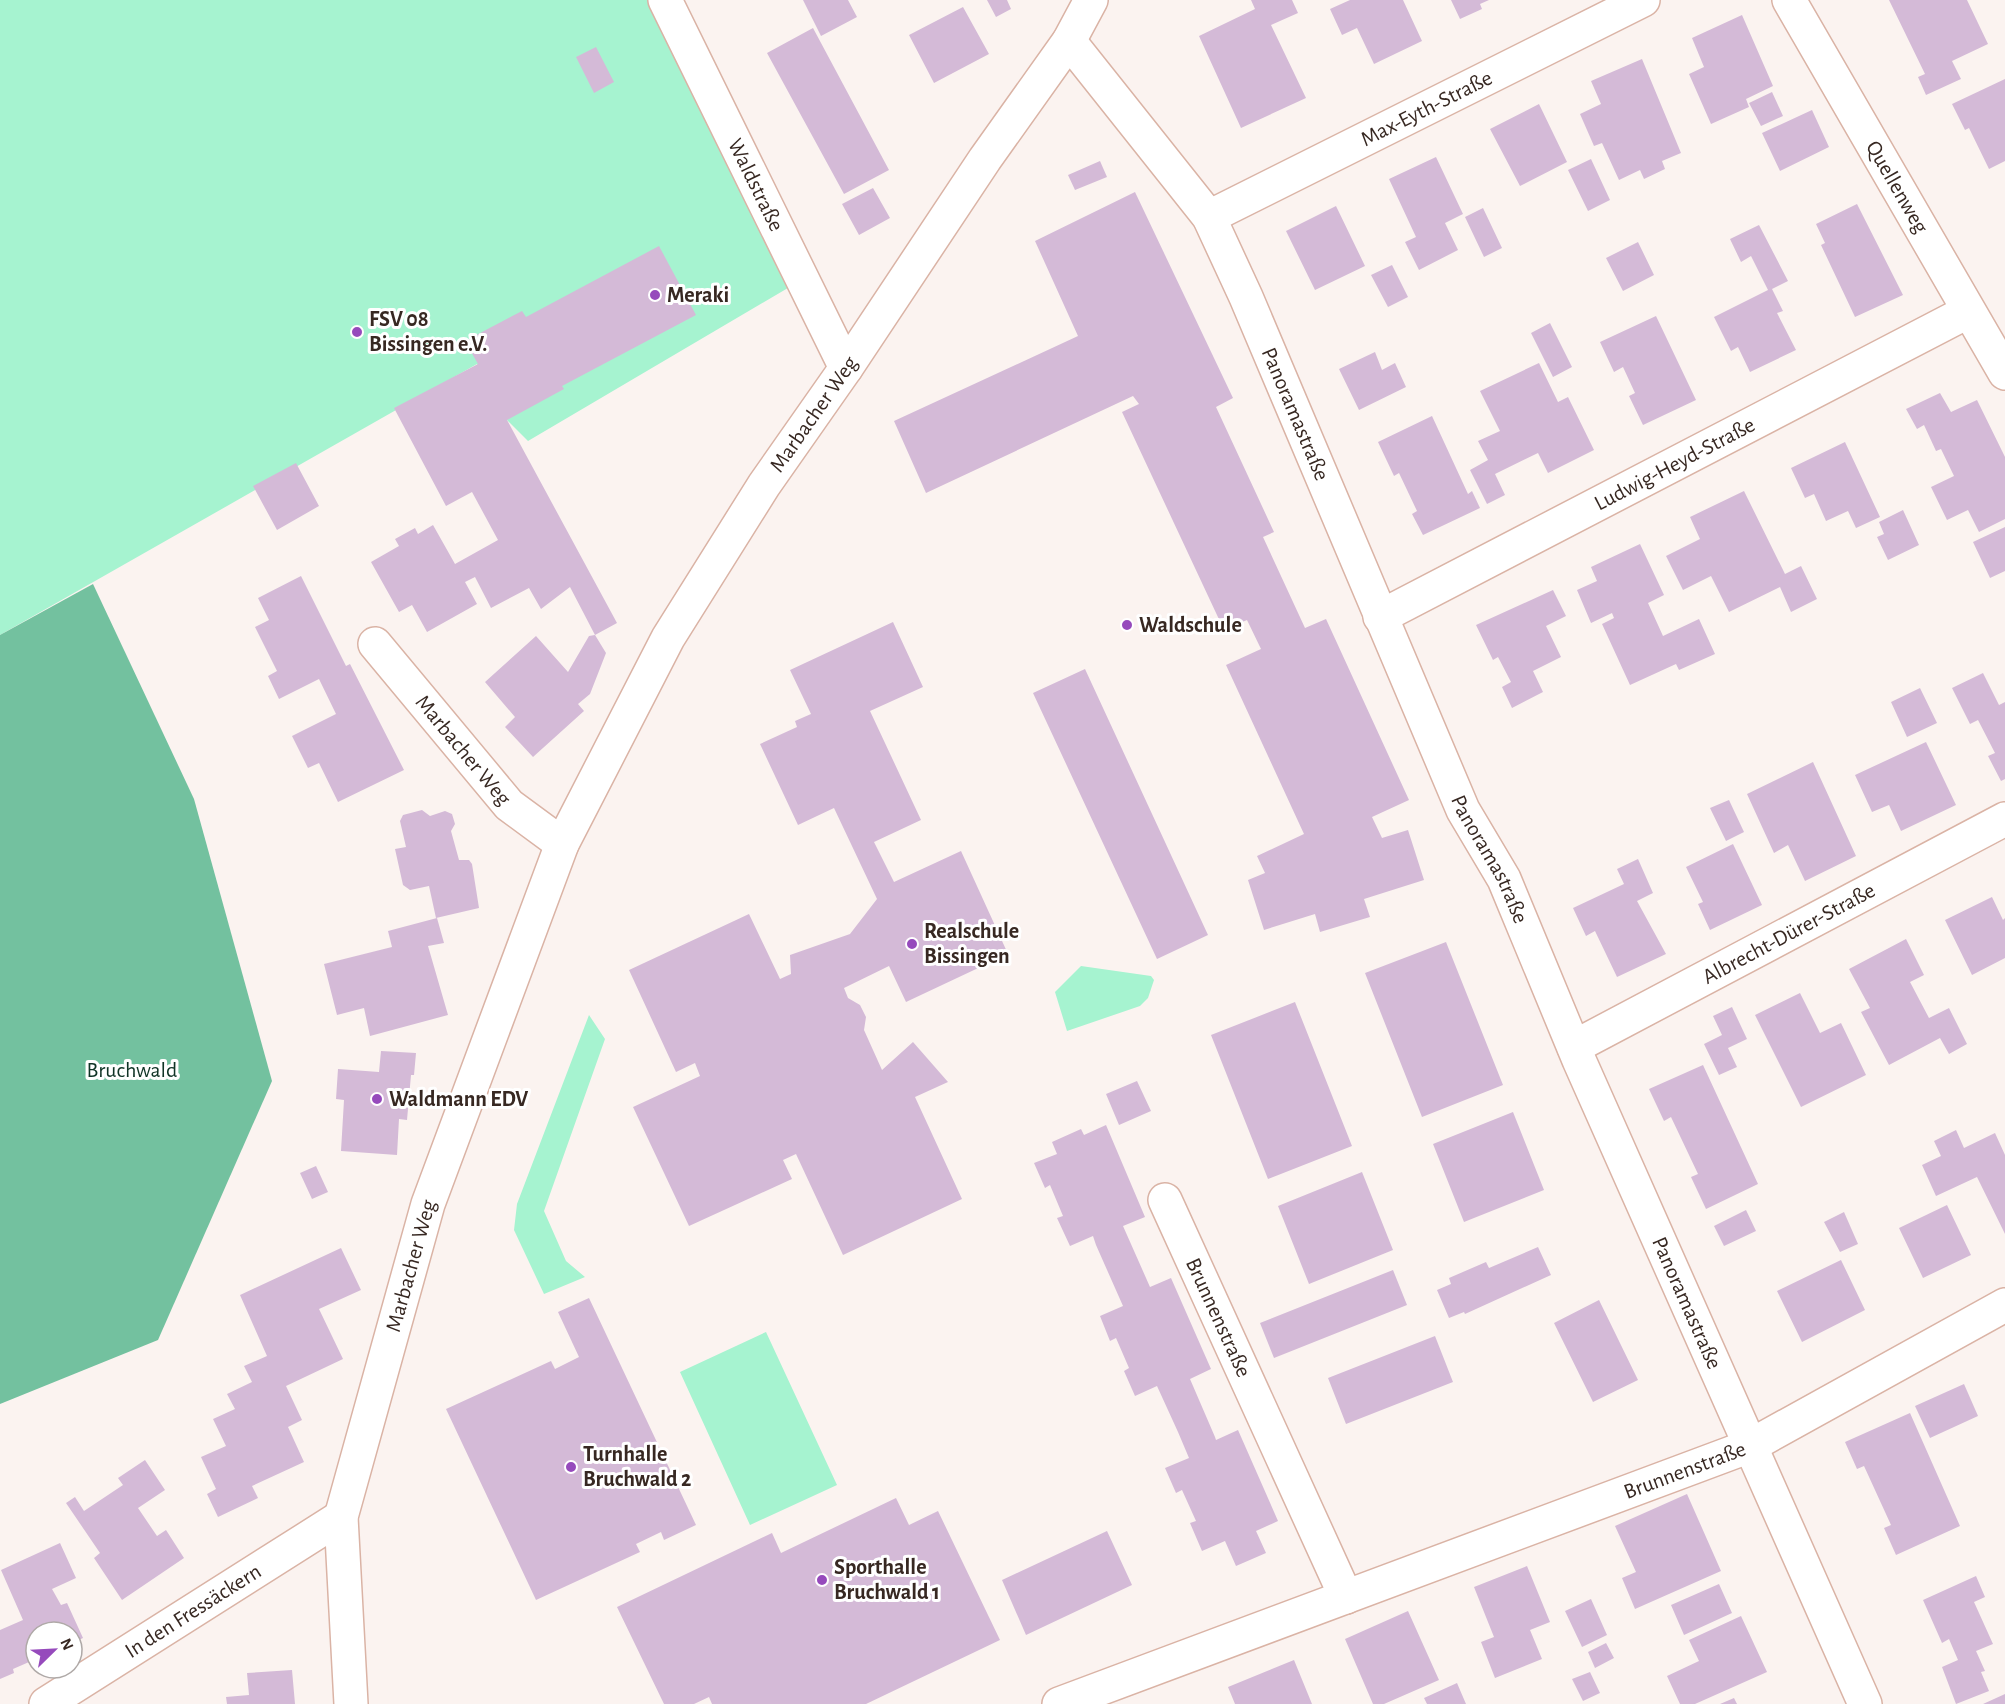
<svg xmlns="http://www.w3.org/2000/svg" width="2005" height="1704" font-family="'Alegreya Sans',sans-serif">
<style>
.green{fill:#a6f3d0}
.forest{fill:#73c19f}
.building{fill:#d4bad7}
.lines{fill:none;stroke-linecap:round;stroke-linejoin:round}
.minor-casing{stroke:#dab3a5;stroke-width:36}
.minor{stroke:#fff;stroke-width:33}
.poi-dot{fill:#964abc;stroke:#fff;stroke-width:2}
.labels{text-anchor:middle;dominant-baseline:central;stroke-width:6;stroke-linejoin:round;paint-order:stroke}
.street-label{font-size:22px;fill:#372822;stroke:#fff}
.poi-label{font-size:22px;font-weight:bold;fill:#372822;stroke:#fff;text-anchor:start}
.park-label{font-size:22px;fill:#103426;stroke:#fff}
</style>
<rect width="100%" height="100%" fill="#fbf3f0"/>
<path class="green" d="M0,0h654l139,285 -265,156 -21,-21 -30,-56 -477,271z
M1081,966l70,10 3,4 -6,18 -8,8 -73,25 -12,-39z
M589,1015l16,24 -61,172 22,50 19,16 -41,17 -30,-64 3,-26z
M766,1332l71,153 -87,40 -70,-153z"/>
<path class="forest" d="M93,584l101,215 78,282 -114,259 -158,64v-769z"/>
<path class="building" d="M803,0h45l9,17 -36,19z
M987,0h20l4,9 -15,8z
M1251,0h41l6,13 -27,12 35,73 -65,30 -42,-92 56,-27z
M1350,0h53l19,41 -48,23 -17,-36 -15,7 -12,-26z
M1451,0h38l-9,4 2,5 -22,10z
M1889,0h78l21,44 -36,17 9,18 -35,16 -8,-18 7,-3z
M963,7l26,47 -55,29 -25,-48z
M1742,15l31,71 -27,13 3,8 -38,17 -22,-50 15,-7 -12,-29z
M813,28l76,142 -45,24 -77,-141z
M596,47l18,35 -20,11 -18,-36z
M1642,59l39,94 -19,8 3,8 -21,10 -4,-9 -21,10 -17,-37 -8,3 -14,-32 21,-10 -10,-23z
M2005,79v82l-16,8 -20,-41 -4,2 -13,-26z
M1772,92l11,24 -22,10 -12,-23z
M1539,104l28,58 -47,24 -30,-57z
M1812,110l17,37 -49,24 -18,-38z
M1436,157l27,57 -18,9 13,27 -39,20 -14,-28 11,-5 -27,-58z
M1591,159l19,41 -22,11 -20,-41z
M1100,161l7,16 -32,13 -7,-15z
M873,188l17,30 -31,17 -17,-31z
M1135,192l98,206 -17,9 58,125 -11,5 42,91 21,-9 83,181 -37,17 10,21 26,-8 16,50 -60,19 6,18 -50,15 -5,-18 -51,16 -16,-50 17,-7 -8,-17 47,-22 -78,-169 35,-16 -14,-29 -23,10 -102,-218 17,-8 -6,-8 -207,97 -32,-72 184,-85 -43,-95z
M1857,204l46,91 -48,22 -34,-72 4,-2 -9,-19z
M1336,206l29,60 -50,24 -29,-59z
M1483,208l19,40 -18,9 -19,-40z
M1759,225l29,56 -16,8 11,22 -6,2 19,37 -46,22 -12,-25 -7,4 -17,-34 54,-27 -17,-34 -10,6 -11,-23z
M1638,242l16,33 -31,16 -17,-33z
M659,246l37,69 -134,71 2,3 -57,31 110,203 -22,12 -25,-48 -29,22 -12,-21 -38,20 -16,-31 -10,5 12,22 -50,28 -15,-27 -13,7 -28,-50 28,-16 -4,-7 20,-11 3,6 15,-9 22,39 43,-24 -26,-48 -26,14 -52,-98 84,-44 -13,-23 57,-30 4,6z
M1392,265l16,32 -20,10 -17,-32z
M1656,316l40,84 -53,25 -14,-29 6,-3 -12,-26 -9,5 -14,-30z
M1550,323l22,44 -19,10 -22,-44z
M1375,352l7,18 13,-7 11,24 -47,23 -20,-41z
M1539,363l19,39 10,-5 26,53 -46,23 -10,-20 -43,21 10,21 -18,9 -17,-34 18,-10 -10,-19 22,-10 -20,-40z
M1940,393l11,19 26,-12 28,57v62l-26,13 -11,-22 -21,10 -16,-33 23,-11 -13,-27 -5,2 -12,-26 -7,4 -11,-20z
M1432,416l36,78 4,-3 8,17 -57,27 -11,-21 5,-3 -18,-38 -5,3 -16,-34z
M1845,442l35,75 -24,11 -8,-17 -22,10 -12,-27 -9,4 -14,-30z
M296,463l23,43 -42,24 -24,-44z
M1744,491l41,83 16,-8 16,33 -26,13 -11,-25 -51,25 -18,-36 -28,14 -17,-34 34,-17 -10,-22z
M1903,510l16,35 -31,15 -11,-23 7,-3 -5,-12z
M2005,527v44l-15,7 -17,-36z
M1640,544l24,51 -16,8 15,33 36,-17 16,35 -36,16 -3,-6 -46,21 -28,-61 12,-6 -2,-5 -21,10 -14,-33 20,-9 -6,-14z
M301,576l45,90 4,-2 54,106 -66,32 -19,-39 -11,5 -16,-32 44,-22 -17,-35 -40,20 -11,-23 9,-5 -22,-44 14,-7 -11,-22z
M1553,590l13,26 -20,10 15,31 -28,14 10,21 -31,16 -10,-21 9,-5 -13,-25 -5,3 -17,-35z
M893,622l30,65 -53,24 51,109 -47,22 20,40 67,-31 47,103 -102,48 -17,-36 -45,22 4,10 12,7 6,12 -2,13 18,40 31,-28 35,40 -33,15 47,102 -119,56 -47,-101 -13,6 9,19 -103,47 -56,-119 67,-31 -5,-13 -19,9 -47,-102 120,-56 31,65 11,-5 -1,-19 60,-21 27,-35 -43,-91 -36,17 -38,-81 37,-17 -2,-6 16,-7 -21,-44z
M595,635l11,18 -16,41 -12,10 6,7 -51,46 -28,-30 10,-10 -30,-35 51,-46 32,36 21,-36z
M1085,669l123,266 -51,24 -124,-266z
M1983,673l16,32 6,-3v77l-4,2 -13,-25 7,-3 -17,-33 -8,4 -18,-36z
M1920,688l17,35 -30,14 -16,-35z
M1926,742l30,63 -55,26 -12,-26 -17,7 -17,-37z
M1813,762l43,94 -51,25 -17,-36 -14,8 -27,-59z
M1729,800l15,32 -18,9 -16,-33z
M422,810l8,6 15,-5 7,3 3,10 -4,7 8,29h10l3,4 7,44 -43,10 -7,-32 -19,4 -7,-5 -8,-36 11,-2 -6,-26 3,-6z
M1733,844l29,61 -52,25 -12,-26 5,-2 -17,-35z
M1638,859l15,34 -16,8 29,53 -49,23 -22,-46 -9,5 -13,-28 51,-24 -7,-15z
M1992,897l11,23 2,-2v40l-33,17 -27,-55z
M437,918l7,25 -16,3 20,69 -78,21 -6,-28 -27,7 -13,-51 68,-17 -4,-16z
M1906,939l18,36 -14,7 19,36 20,-10 18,36 -18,10 -9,-16 -51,27 -28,-53 9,-4 -21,-39z
M1446,942l57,143 -81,32 -57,-144z
M1800,993l20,40 21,-10 25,52 -65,32 -46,-92z
M1295,1002l57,144 -84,33 -57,-144z
M1732,1007l15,32 -19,9 9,19 -18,8 -15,-31 18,-9 -9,-19z
M381,1051l35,2 -2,22h-3l-4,45 -8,-1 -2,36 -56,-4 3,-51 -8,-1 2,-30 41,3z
M1703,1065l55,119 -52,25 -15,-32 7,-3 -27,-57 -7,4 -15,-32z
M1137,1081l14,30 -32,14 -13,-31z
M1513,1112l31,78 -80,32 -31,-78z
M1106,1125l39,92 -22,9 27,61 21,-9 40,91 -21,10 25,58 1,3 22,-10 40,91 -22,10 10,22 -30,13 -11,-25 -23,10 -12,-28 6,-2 -14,-31 -6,3 -11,-25 24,-10 -11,-26 -21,-46 -22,10 -11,-25 5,-3 -13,-30 -6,3 -10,-25 23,-10 -27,-61 -3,-9 -23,10 -13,-28 6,-2 -13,-31 -5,3 -11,-25 23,-9 -5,-12 29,-13 3,6z
M1956,1130l8,18 31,-15 10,22v79l-28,-57 -41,19 -14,-31 19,-9 -7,-15z
M316,1166l12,26 -16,7 -12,-26z
M1362,1172l31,78 -84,34 -31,-78z
M1947,1205l24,50 -48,23 -24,-50z
M1746,1210l10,21 -32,15 -10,-20z
M1844,1212l14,32 -18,8 -16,-30z
M1538,1247l13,28 -86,39 -1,-2 -15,6 -12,-28 14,-6 -2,-6 37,-16 3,6z
M341,1248l20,42 -42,19 24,50 -57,27 16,34 -14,7 16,35 -52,24 6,12 -40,19 -11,-23 9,-5 -15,-32 25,-11 -13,-27 22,-10 -8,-15 25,-12 -8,-16 23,-10 -27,-61z
M1841,1260l24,50 -63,32 -25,-51z
M1393,1270l14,35 -133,53 -14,-35z
M589,1298l107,227 -32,15 -3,-8 -25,12 4,8 -104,48 -90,-191 105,-48 4,8 24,-12 -21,-45z
M1599,1300l39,80 -45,22 -39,-79z
M1435,1336l18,46 -107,42 -18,-46z
M1964,1384l14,32 -48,22 -15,-32z
M1910,1413l50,113 -64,29 -12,-27 7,-3 -27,-59 -7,3 -12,-27z
M145,1460l20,30 -27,18 19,28 9,-6 18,28 -62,42 -28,-42 6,-5 -34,-50 9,-6 9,14 39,-26 -5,-7z
M1687,1494l34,77 -86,38 -13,-31 14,-6 -21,-46z
M896,1498l13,27 29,-14 62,129 -134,64h-154l-3,-7 -15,7h-30l-47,-97 155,-74 9,20z
M1107,1531l25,54 -106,50 -24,-55z
M60,1543l16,35 -24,11 9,16 6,-2 16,35 -11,5v-11h-36v27l-23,10 1,4 -14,6v-49l23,-10 -22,-50z
M1527,1566l23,56 -20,8 12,29 -47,19 -14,-36 13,-5 -20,-50z
M1976,1576l9,21 -11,5 19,42 -17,7 9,20 -4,1 8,19 -33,13 -14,-37 16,-7 -9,-21 -7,4 -19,-43z
M1719,1584l13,29 -48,22 -13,-30z
M1591,1599l16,36 -25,12 -17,-36z
M1408,1611l31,69 -55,24h-11l-28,-65z
M1741,1616l26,56 -72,32h-15l-13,-28 32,-15 -10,-21z
M1606,1643l8,15 -19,10 -7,-16z
M1294,1660l18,44h-77l-7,-17z
M292,1670l3,34h-68l-1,-7 23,-2 -2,-22z
M1590,1672l10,21 -17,8 -11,-22z
M1457,1683l9,21h-39l-3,-6z
M2005,1694v10h-22z
M1734,1698l3,6h-17z"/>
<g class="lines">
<defs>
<g id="minor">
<path id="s1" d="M665,0l181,368"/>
<path id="s2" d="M1789,0l216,373"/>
<path id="s3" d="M1069,41l140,176 37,80 217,513 41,69 75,181 286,644"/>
<path id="s4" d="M1209,217l434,-217"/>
<path id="s5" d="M1380,617l587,-305"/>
<path id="s6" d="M375,644l134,161 53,39"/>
<path id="s7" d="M1574,1047l431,-228"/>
<path id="s8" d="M1165,1200l181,397"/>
<path id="s9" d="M46,1704l295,-187"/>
<path id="s10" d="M351,1704l-10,-187 87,-313 134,-360 106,-206 96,-153 82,-117 139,-209 84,-118 22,-41"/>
<path id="s11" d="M1059,1704l691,-258 255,-141"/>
</g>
</defs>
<use href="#minor" class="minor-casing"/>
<use href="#minor" class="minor"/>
</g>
<g class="poi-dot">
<circle cx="655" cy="295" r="6"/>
<circle cx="357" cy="332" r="6"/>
<circle cx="1127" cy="625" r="6"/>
<circle cx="912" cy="944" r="6"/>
<circle cx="377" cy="1099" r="6"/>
<circle cx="571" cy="1467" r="6"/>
<circle cx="822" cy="1580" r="6"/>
</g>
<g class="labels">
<g class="street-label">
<text stroke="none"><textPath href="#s4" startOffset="243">Max-Eyth-Straße</textPath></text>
<text stroke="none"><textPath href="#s1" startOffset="206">Waldstraße</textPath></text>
<text stroke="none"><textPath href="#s2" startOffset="216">Quellenweg</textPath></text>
<text stroke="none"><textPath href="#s10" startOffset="1395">Marbacher Weg</textPath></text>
<text stroke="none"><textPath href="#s3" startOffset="440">Panoramastraße</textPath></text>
<text stroke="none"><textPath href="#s5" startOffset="332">Ludwig-Heyd-Straße</textPath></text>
<text stroke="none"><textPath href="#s6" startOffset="138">Marbacher Weg</textPath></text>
<text stroke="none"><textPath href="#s3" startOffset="926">Panoramastraße</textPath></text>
<text stroke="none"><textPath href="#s7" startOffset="243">Albrecht-Dürer-Straße</textPath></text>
<text stroke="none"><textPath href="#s10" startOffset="448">Marbacher Weg</textPath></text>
<text stroke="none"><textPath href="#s3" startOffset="1412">Panoramastraße</textPath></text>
<text stroke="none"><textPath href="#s8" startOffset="129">Brunnenstraße</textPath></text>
<text stroke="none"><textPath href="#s11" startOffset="668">Brunnenstraße</textPath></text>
<text stroke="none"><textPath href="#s9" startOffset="174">In den Fressäckern</textPath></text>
</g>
<g class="poi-label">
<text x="667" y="295">Meraki</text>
<text x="369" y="319">FSV 08<tspan x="369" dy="25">Bissingen e.V.</tspan></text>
<text x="1139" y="625">Waldschule</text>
<text x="924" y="931">Realschule<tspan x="924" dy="25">Bissingen</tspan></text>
<text x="389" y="1099">Waldmann EDV</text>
<text x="583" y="1454">Turnhalle<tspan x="583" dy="25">Bruchwald 2</tspan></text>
<text x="834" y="1567">Sporthalle<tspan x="834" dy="25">Bruchwald 1</tspan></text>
</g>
<g class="park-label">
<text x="132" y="1070">Bruchwald</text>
</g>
</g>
<g transform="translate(54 1650) rotate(66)"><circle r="28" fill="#ffffff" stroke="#afa9a7" stroke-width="1.5"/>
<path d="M0-4.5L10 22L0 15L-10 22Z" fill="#964abc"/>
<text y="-9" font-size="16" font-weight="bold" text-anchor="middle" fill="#372822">N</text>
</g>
</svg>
